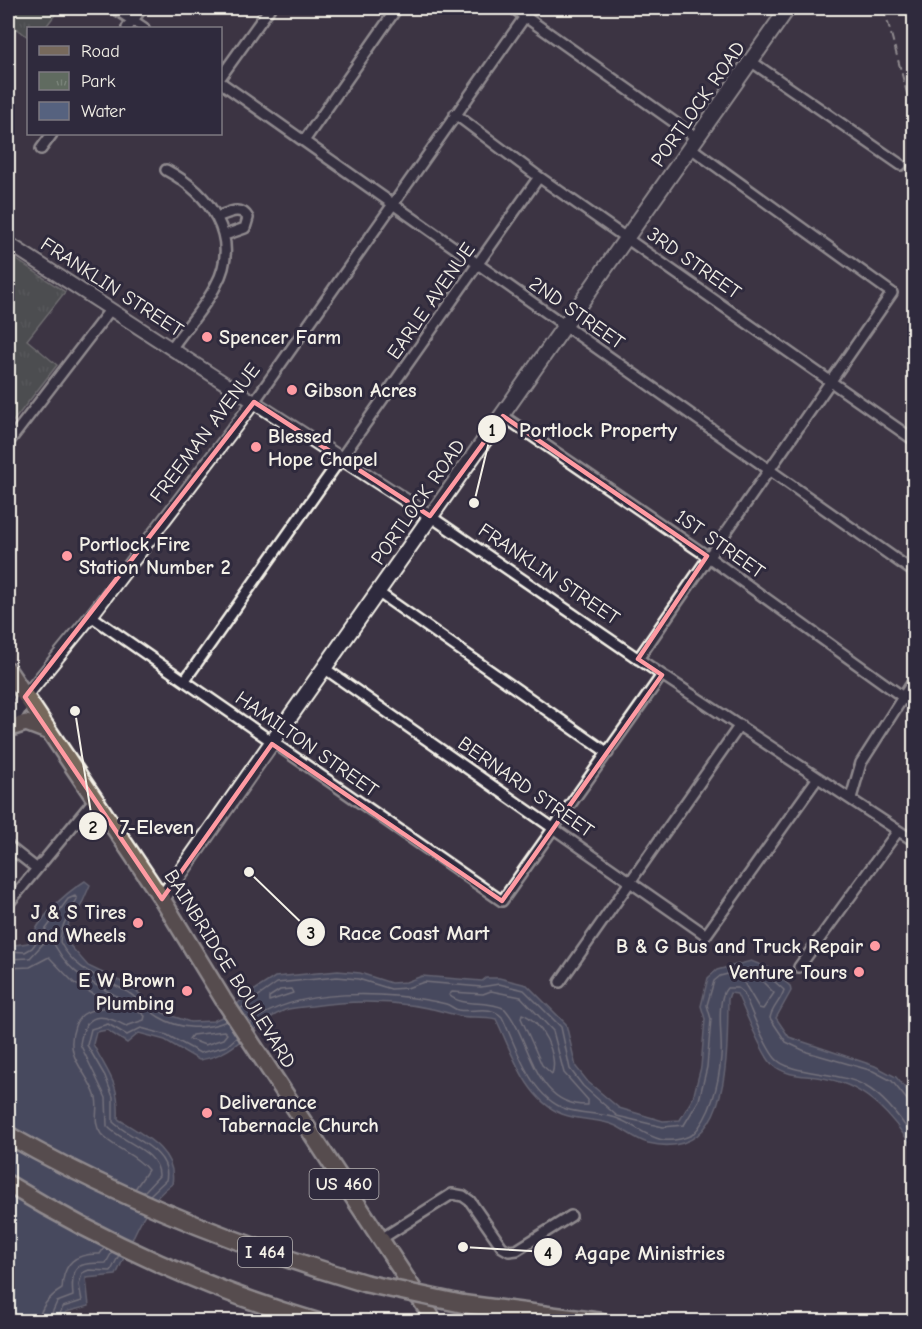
<svg xmlns="http://www.w3.org/2000/svg" width="922" height="1329" font-family="'Comic Neue',sans-serif">
<style>
.park{fill:url(#park-tufts);stroke:#aaaea4;stroke-width:1.5}
.water{fill:#56627f;stroke:#959ba9;stroke-width:1.5}
.lines{fill:none;stroke-linecap:round;stroke-linejoin:round}
.shore{stroke:#b5b8be;stroke-width:1.5}
.minor-casing{stroke:#f4f1e8;stroke-width:14}
.tertiary-casing{stroke:#f4f1e8;stroke-width:16}
.secondary-casing{stroke:#f4f1e8;stroke-width:18}
.primary-casing{stroke:#f4f1e8;stroke-width:20}
.motorway-casing{stroke:#f4f1e8;stroke-width:21}
.minor{stroke:#2f2a3d;stroke-width:9}
.tertiary{stroke:#2f2a3d;stroke-width:12}
.secondary{stroke:#2f2a3d;stroke-width:14}
.primary{stroke:#77695c;stroke-width:15}
.motorway{stroke:#77695c;stroke-width:16}
.rail{stroke:#f4f1e8;stroke-width:2;stroke-dasharray:9 4.5;stroke-linecap:butt}
.motorway-bridge-casing{stroke:#f4f1e8;stroke-width:21;stroke-linecap:butt}
.motorway-bridge{stroke:#77695c;stroke-width:16}
.marked{fill:none;stroke:#ff9aa2;stroke-width:4.5;stroke-linejoin:round}
.poi-dot{fill:#ff9aa2;stroke:#2f2a3d;stroke-width:2}
.labels{text-anchor:middle;dominant-baseline:central;stroke-width:6;stroke-linejoin:round;paint-order:stroke}
.shield{fill:#2f2a3d;stroke:#b9b5b5;stroke-width:1.5}
.shield-label{font-size:18px;font-weight:bold;fill:#f4f1e8}
.street-label{font-size:20px;fill:#f4f1e8;stroke:#2f2a3d}
.poi-label{font-size:20px;font-weight:bold;fill:#f4f1e8;stroke:#2f2a3d;text-anchor:start}
.leader{fill:none;stroke:#f4f1e8;stroke-width:2}
.callout-dot{fill:#f4f1e8;stroke:#2f2a3d;stroke-width:2}
.mark-label{font-size:18px;text-anchor:middle;font-weight:bold;fill:#111}
.callout-label{font-size:21px;text-anchor:middle;font-weight:bold;fill:#f4f1e8;stroke:#2f2a3d;stroke-width:6;stroke-linejoin:round;paint-order:stroke}
</style>
<defs>
<pattern id="park-tufts" width="24" height="20" patternUnits="userSpaceOnUse" patternTransform="scale(1.5)"><rect width="24" height="20" fill="#606b60"/><path d="M3 7l-1-3M5 7V3M7 7l1-3M15 17l-1-3M17 17v-4M19 17l1-3" fill="none" stroke="#778177"/></pattern>
</defs>
<rect width="100%" height="100%" fill="#3c3444"/>
<filter id="ink" filterUnits="userSpaceOnUse"><feTurbulence type="fractalNoise" baseFrequency=".0167" numOctaves="2"/><feDisplacementMap in="SourceGraphic" scale="12" xChannelSelector="R" yChannelSelector="G"/><feConvolveMatrix kernelMatrix="1 2 1 2 8 2 1 2 1" color-interpolation-filters="sRGB"/></filter>
<g filter="url(#ink)">
<path class="park" d="M8,8h52l-15,20h-17v9l-12,-9 -8,12z
M8,254l57,38 -38,48 30,25 -49,63z"/>
<path class="water" d="M85,881l5,4 -13,30 -8,6 -3,20 22,25 42,20 33,27 27,9 23,-1 11,-5 23,-21 28,-18 63,-6 22,2 31,10 15,-1 16,-6 60,5 4,-3h13l28,7 39,39 10,43 12,15 31,26 44,13 17,-1 13,-22 8,-31 4,-48 -4,-13 7,-28 9,-8 34,-9 18,7 21,18 1,5 -15,27 13,19 86,29 21,11 18,22v51c-20,-32 -46,-63 -86,-71 -20,-5 -39,0 -56,-15 -10,-9 -28,-56 -35,-70l-7,-1 -2,6c-1,54 4,164 -80,144 -11,-3 -22,-12 -32,-17 -16,-8 -37,-5 -54,-12 -37,-15 -50,-62 -66,-95 -14,-4 -30,0 -40,-4 -46,-14 -97,-16 -144,-9 -9,1 -19,1 -27,4 -34,14 -47,45 -86,50l-34,-20 -26,-7 -12,10 -20,-13 -11,2 -3,12c15,30 27,39 25,75 24,15 60,32 54,65 -29,20 -41,60 -56,91l-30,3 3,28 -23,6 -5,9h-53v-375l20,-3c13,-26 33,-47 57,-62z"/>
<g class="lines">
<path class="shore" d="M8,951l17,1 7,-4 36,-49 7,-3 2,3c-8,19 -15,20 -17,43 14,28 40,35 66,49 12,7 21,19 33,26 21,13 46,13 68,4
M8,959l22,-1 20,-22c25,54 56,45 95,80l-1,4 -18,6c-24,-13 -41,-15 -46,18l26,54 1,28c14,16 53,25 52,50l-15,16
M8,968l22,-1 19,-10 25,26 35,20 -1,4c-14,2 -28,4 -33,19 -12,33 13,44 21,72 3,12 -4,24 5,36 13,15 35,20 47,36l-13,19
M751,976l10,4 13,13 -11,16 -4,-1 -16,-27 2,-4z
M280,990l11,-1 2,4 -24,8v-4z
M491,991l30,6 32,34 11,42 24,27v5c-55,2 -56,-65 -83,-96 -18,-10 -42,-1 -56,-14l3,-3 31,2z
M240,1009l37,-26 60,-6 21,2 33,10 16,-1 17,-6 57,5 18,-3 25,6 37,37 9,42 13,17 34,30 46,11 21,-2 15,-25 8,-33 4,-48 -4,-14 7,-24 6,-5 31,-8 14,5 19,17c-3,11 -12,17 -14,28l16,24 21,10 66,19 19,10 16,20 6,1
M522,1014c19,6 37,42 30,60l-10,-9 -21,-47z
M250,1024c43,-38 143,-33 196,-20 4,1 8,5 12,6 15,3 32,-6 44,7 15,31 28,80 64,92 16,5 35,4 50,9 26,9 40,33 76,17 19,-18 27,-52 29,-78 2,-17 -6,-56 6,-69h11l5,4c9,19 19,50 32,66 13,17 66,13 90,28 20,11 37,34 49,53
M224,1031l3,3 -4,5 -18,6 -16,-6 3,-4z
M150,1195l16,-15c7,-30 -37,-42 -53,-58v-25l-8,-21 -18,-31 4,-16 17,-5 19,11 14,-7 26,7 33,18 27,-7 10,-9
M39,1322c1,-16 11,-26 23,-33 1,-26 13,-36 38,-35l4,-6
M48,1322l9,-20 16,-6c-3,-31 4,-33 33,-33l6,-11
M56,1322l7,-15 19,-6 -3,-16 3,-12 7,-3 22,1 8,-16"/>
<defs>
<path id="minor" d="M114,8l30,20
M513,8l185,131
M127,28l15,-20
M752,62l149,103
M220,78l50,-70
M220,82l694,490
M455,114l84,63 375,263
M304,141l93,-133
M41,149l11,-15
M166,170c43,23 76,67 50,115 -11,23 -31,43 -45,64
M217,217c11,-4 24,-12 31,1l-3,10 -20,7
M254,402l277,-394
M503,416l204,140 207,149
M8,443l102,-133
M430,516l232,159 252,166
M379,593l229,160
M91,616l411,285 160,-226
M638,659l254,-366 -201,-145
M324,668l382,267 111,-156
M185,680l354,-503
M851,798l10,-35 53,-83
M8,846l28,22
M8,904l86,-104
M799,967l99,-136
M560,982l180,-257
M381,1239l71,-45 11,2 7,5 32,46 7,4 8,-1 54,-34"/>
<path id="tertiary" d="M8,243l422,273
M25,697l66,-81 163,-214"/>
<path id="secondary" d="M8,725l17,-28
M162,899l626,-891"/>
<path id="primary" d="M8,670l154,229 61,100 212,323
M8,729l18,-6 21,8"/>
<path id="motorway" d="M8,1135c112,64 232,111 356,148
M8,1184c95,58 203,107 310,138
M463,1304l139,18"/>
</defs>
<use href="#minor" class="minor-casing"/>
<use href="#tertiary" class="tertiary-casing"/>
<use href="#secondary" class="secondary-casing"/>
<use href="#primary" class="primary-casing"/>
<use href="#motorway" class="motorway-casing"/>
<use href="#minor" class="minor"/>
<use href="#tertiary" class="tertiary"/>
<use href="#secondary" class="secondary"/>
<use href="#primary" class="primary"/>
<use href="#motorway" class="motorway"/>
<path class="rail" d="M884,8l30,111"/>
<defs>
<path id="motorway-bridge" d="M364,1283l99,21"/>
</defs>
<use href="#motorway-bridge" class="motorway-bridge-casing"/>
<use href="#motorway-bridge" class="motorway-bridge"/>
</g>
</g>
<path d="M0 0H922V1329H0ZM254,402l176,114 73,-100 204,140 -69,103 24,16 -160,226 -230,-157 -110,155 -137,-202z" fill="#3c3444" fill-opacity=".55" fill-rule="evenodd"/>
<path class="marked" d="M254,402l176,114 73,-100 204,140 -69,103 24,16 -160,226 -230,-157 -110,155 -137,-202z"/>
<g class="poi-dot">
<circle cx="207" cy="337" r="6"/>
<circle cx="292" cy="390" r="6"/>
<circle cx="256" cy="447" r="6"/>
<circle cx="67" cy="556" r="6"/>
<circle cx="138" cy="923" r="6"/>
<circle cx="875" cy="946" r="6"/>
<circle cx="859" cy="972" r="6"/>
<circle cx="187" cy="991" r="6"/>
<circle cx="207" cy="1113" r="6"/>
</g>
<g class="labels">
<g class="shield">
<rect x="309.5" y="1169" width="69" height="30" rx="4.5"/>
<rect x="238" y="1237" width="54" height="30" rx="4.5"/>
</g>
<g class="shield-label">
<text x="344" y="1184">US 460</text>
<text x="265" y="1252">I 464</text>
</g>
<g class="street-label">
<text transform="translate(698 104) rotate(-55)">PORTLOCK ROAD</text>
<text transform="translate(694 263) rotate(35)">3RD STREET</text>
<text transform="translate(112 287) rotate(33)">FRANKLIN STREET</text>
<text transform="translate(431 301) rotate(-55)">EARLE AVENUE</text>
<text transform="translate(577 313) rotate(35)">2ND STREET</text>
<text transform="translate(205 433) rotate(-53)">FREEMAN AVENUE</text>
<text transform="translate(418 502) rotate(-55)">PORTLOCK ROAD</text>
<text transform="translate(720 544) rotate(35)">1ST STREET</text>
<text transform="translate(549 574) rotate(34)">FRANKLIN STREET</text>
<text transform="translate(307 744) rotate(35)">HAMILTON STREET</text>
<text transform="translate(526 787) rotate(35)">BERNARD STREET</text>
<text transform="translate(230 969) rotate(58)">BAINBRIDGE BOULEVARD</text>
</g>
<g class="poi-label">
<text x="219" y="337">Spencer Farm</text>
<text x="304" y="390">Gibson Acres</text>
<text x="268" y="436">Blessed<tspan x="268" dy="23">Hope Chapel</tspan></text>
<text x="79" y="544">Portlock Fire<tspan x="79" dy="23">Station Number 2</tspan></text>
<text x="126" y="912" text-anchor="end">J &amp; S Tires<tspan x="126" dy="23">and Wheels</tspan></text>
<text x="863" y="946" text-anchor="end">B &amp; G Bus and Truck Repair</text>
<text x="847" y="972" text-anchor="end">Venture Tours</text>
<text x="175" y="980" text-anchor="end">E W Brown<tspan x="175" dy="23">Plumbing</tspan></text>
<text x="219" y="1102">Deliverance<tspan x="219" dy="23">Tabernacle Church</tspan></text>
</g>
</g>
<path class="leader" d="M474 503L492 429M75 711L93 826M249 872L311 932M463 1247L548 1252"/>
<g class="callout-dot">
<circle cx="474" cy="503" r="6"/>
<circle cx="75" cy="711" r="6"/>
<circle cx="249" cy="872" r="6"/>
<circle cx="463" cy="1247" r="6"/>
<circle cx="492" cy="429" r="15"/>
<circle cx="93" cy="826" r="15"/>
<circle cx="311" cy="932" r="15"/>
<circle cx="548" cy="1252" r="15"/>
</g>
<g class="mark-label">
<text x="492" y="436">1</text>
<text x="93" y="833">2</text>
<text x="311" y="939">3</text>
<text x="548" y="1259">4</text>
</g>
<g class="callout-label">
<text x="598" y="437">Portlock Property</text>
<text x="157" y="834">7-Eleven</text>
<text x="414" y="940">Race Coast Mart</text>
<text x="650" y="1260">Agape Ministries</text>
</g>
<rect width="922" height="1329" fill="none" stroke="#2f2a3d" stroke-width="30"/>
<rect x="15" y="15" width="892" height="1299" fill="none" stroke="#f4f1e8" stroke-width="2" filter="url(#ink)"/>
<rect x="27" y="27" width="195" height="108" fill="#2f2a3d" stroke="#7e7a81" stroke-width="1.5"/>
<rect x="39" y="46" width="30" height="9" fill="#77695c" stroke="#7e7a81" stroke-width="1.5"/>
<text x="81" y="57" font-size="18" fill="#f4f1e8">Road</text>
<rect x="39" y="72" width="30" height="18" fill="url(#park-tufts)" stroke="#7e7a81" stroke-width="1.5"/>
<text x="81" y="87" font-size="18" fill="#f4f1e8">Park</text>
<rect x="39" y="102" width="30" height="18" fill="#56627f" stroke="#7e7a81" stroke-width="1.5"/>
<text x="81" y="117" font-size="18" fill="#f4f1e8">Water</text>
</svg>
